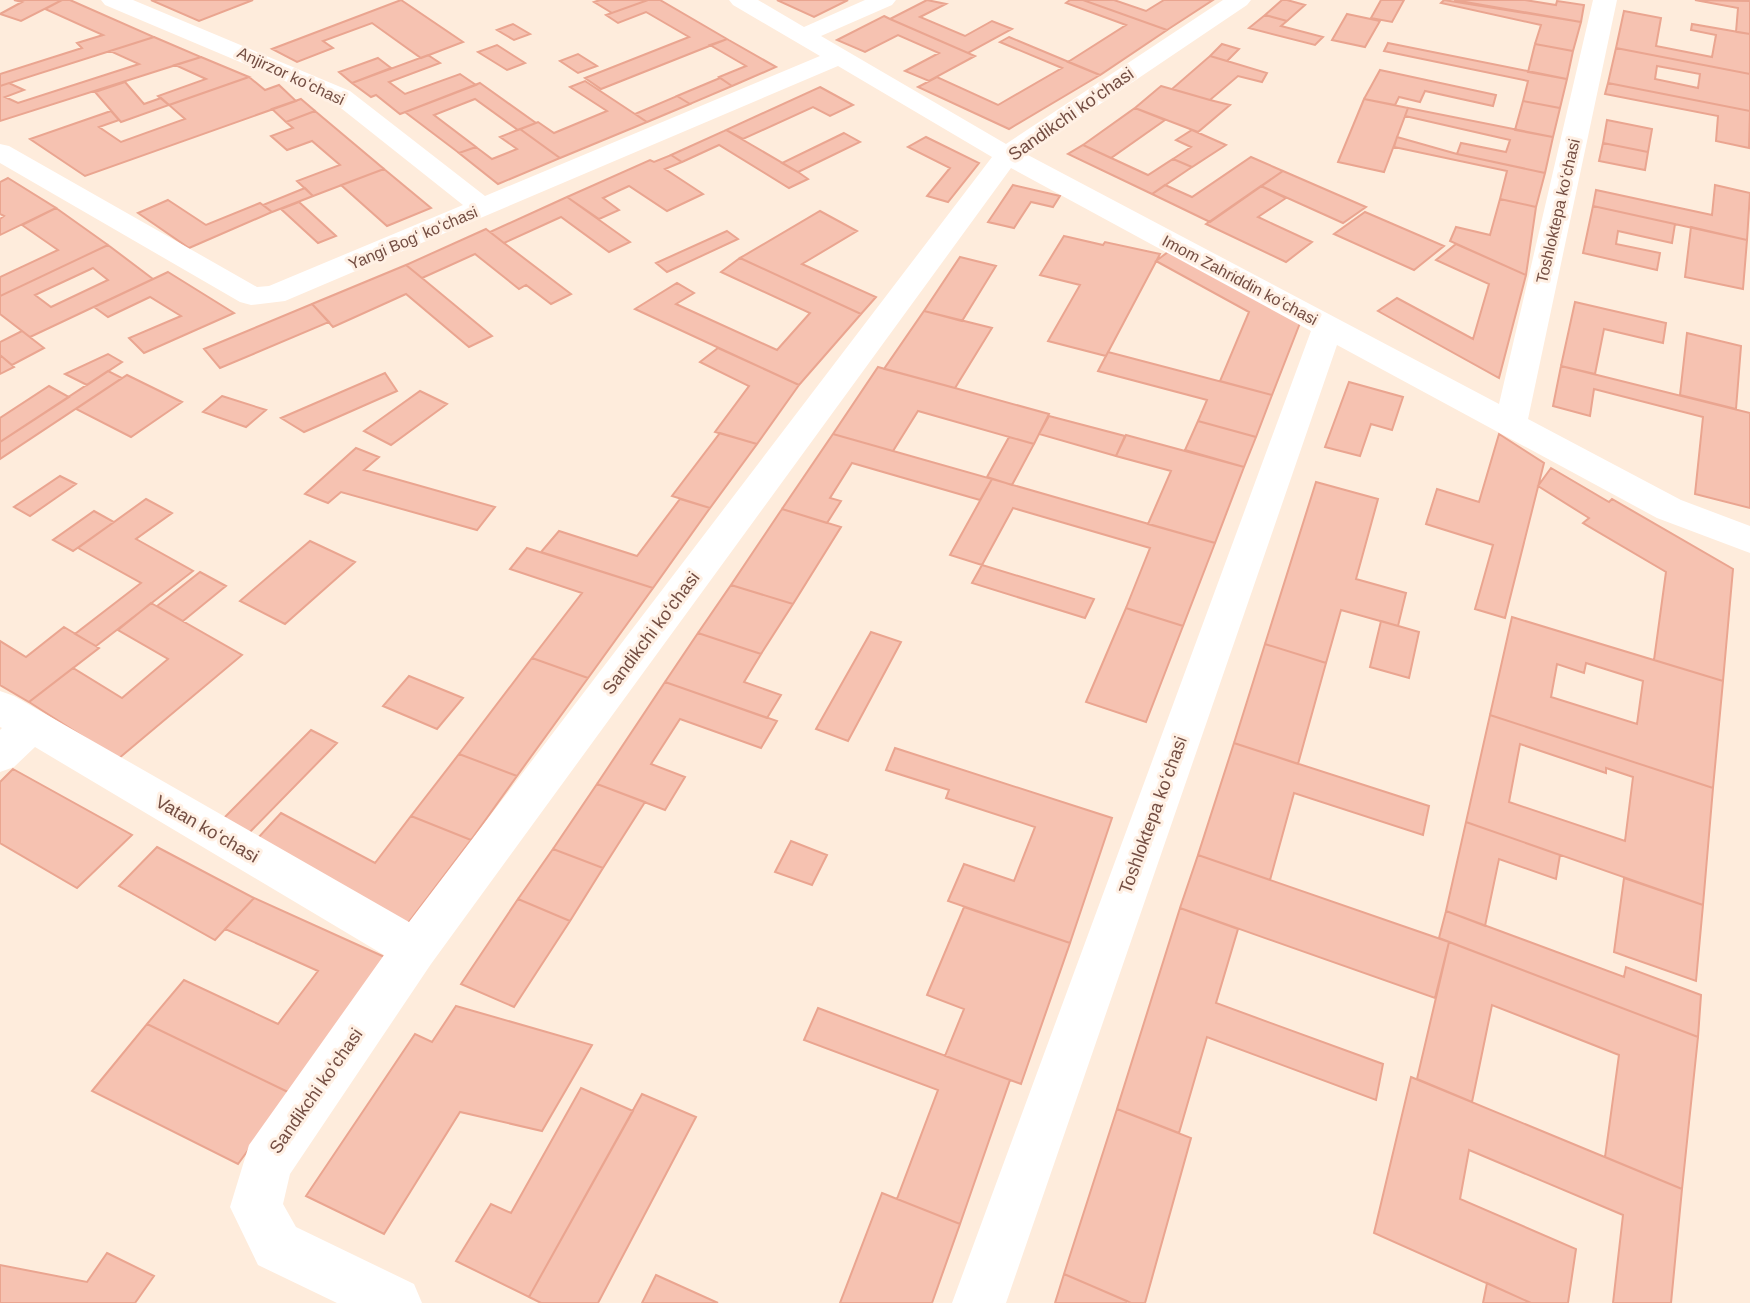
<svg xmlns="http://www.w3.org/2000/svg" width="1750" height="1303" font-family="Arial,sans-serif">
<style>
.building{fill:#f6c2b1;stroke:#eaa590;stroke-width:2;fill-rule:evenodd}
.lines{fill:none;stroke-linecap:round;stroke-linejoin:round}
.minor{fill:#fff;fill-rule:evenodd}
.labels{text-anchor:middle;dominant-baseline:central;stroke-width:6;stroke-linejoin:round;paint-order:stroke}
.far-street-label{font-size:16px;fill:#744e43;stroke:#fff0e4}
.street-label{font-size:18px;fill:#744e43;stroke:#fff0e4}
</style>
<rect width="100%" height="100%" fill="#feecdc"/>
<path class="building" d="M14,0h48l-41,21 -21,-7 22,-12z
M62,0h8l84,37 -154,49v-12l82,-26 -5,-5 26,-8 -58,-26z
M151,0h102l-54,21z
M401,0l62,42 -42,16 -49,-35 -49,18 10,7 -36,14 -25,-13z
M600,0h48l-36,13 -18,-11z
M648,0h12l67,39 -126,50 -16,-11 104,-41 -43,-25 -28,11 -12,-8z
M777,0h71l-34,17z
M927,0l19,4 -26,13 45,19 27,-15 20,8 -44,24 -78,-34z
M1070,0h13l84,30 -67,45 -32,-13 58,-37 -60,-22z
M1083,0h31l32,11 18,-11h49l-46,30z
M1282,0h5l18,5 -18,16 -22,-6z
M1381,0h23l-12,22 -21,-4z
M1444,0l137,22 -8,29 -38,-7 6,-19 -100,-22z
M1454,0h71l31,5 1,-4 27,4 -3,17z
M1695,0l55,1v33l-14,-2 2,-24z
M1624,11l37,7 -5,28 56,11 4,-22 -25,-5 1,-6 58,10v40l-134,-26z
M1347,14l33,7 -15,26 -33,-7z
M1265,15l22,6 -6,5 42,11 -8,8 -66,-17z
M884,16l6,3 85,37 -46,25 -24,-10 34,-18 -41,-18 -33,17 -28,-12z
M513,24l17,10 -16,6 -17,-10z
M154,37l47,20 -201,64v-35l9,-3 15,7 -19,7 13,6 121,-39 -29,-13z
M1009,37l91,38 -91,54 -91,-42 19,-10 61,28 64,-37 -62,-26z
M727,39l49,28 -44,19 -13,-9 27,-11 -36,-21z
M1388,43l179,36 -7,29 -37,-7 5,-20 -144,-30z
M1222,44l17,5 -12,12 -17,-5z
M1535,44l38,7 -6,28 -39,-7z
M497,45l28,18 -18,7 -29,-18z
M1616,48l134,26v37l-142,-28zM1657,66l43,8 -2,14 -43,-9z
M578,54l19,12 -19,7 -18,-12z
M428,55l12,8 -51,19 16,12 55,-20 16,11 -76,29 -24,-19 -5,2 -19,-14z
M1210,56l17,5 40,12 -5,9 -24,-6 -28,24 -38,-11z
M201,57l48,20 -80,28 -11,-9 48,-17 -31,-14z
M378,58l13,10 -39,15 -13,-11z
M1380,70l116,25 -3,11 -68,-15 -5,11 -21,-5 -4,8 -31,-6z
M249,77l16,13 14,-5 17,16 -211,75 -55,-37 81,-28 8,9 -20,7 22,15 64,-23 -16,-14z
M720,78l12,8 -42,18 -13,-8z
M585,81l62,41 -87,36 -40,-29 18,-7 16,11 53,-22 -37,-24z
M125,82l19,22 17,-6 8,7 -48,17 -26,-30z
M480,83l56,40 -18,7 -43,-31 -41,16 42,32 -17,6 -54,-41z
M1608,83l142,28 -1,37 -33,-7 2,-25 -113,-22z
M1161,86l49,14 20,5 -32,27 -63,-24z
M820,87l33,18 -23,11 -17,-9 -70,32 -17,-9z
M677,96l13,8 -43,18 -12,-8z
M301,99l14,12 -29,11 -14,-13z
M1364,99l44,9 -24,64 -46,-10z
M1523,101l37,7 -7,29 -38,-7z
M1135,108l30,12 -54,38 -28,-13z
M1408,108l145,29 -8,36 -88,-19 4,-11 45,9 4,-12 -105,-24z
M315,111l69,58 -71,27 -16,-15 43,-16 -28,-24 -25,9 -16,-14 22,-8 -7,-6z
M1607,120l45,9 -4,23 -45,-9z
M520,129l40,29 -62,26 -39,-31 17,-6 16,12 25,-10 -17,-12z
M726,130l72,42 10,7 -19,9 -70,-43 -37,17 -11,-7z
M1192,130l34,15 -34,22 -19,-8 18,-12 -15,-7z
M844,133l16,9 -62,30 -16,-9z
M926,137l53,26 -31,39 -21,-6 23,-28 -42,-21z
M1397,137l60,17 88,19 -9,34 -36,-8 7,-28 -113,-24z
M1603,143l45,9 -3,18 -46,-9z
M1083,145l65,30 25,-16 19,8 -40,27 -84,-40z
M671,155l11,7 -17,7 38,25 -36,17 -38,-25 -26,12 16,12 -20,9 -32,-22 83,-37 4,2z
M1251,157l32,14 -73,51 -58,-28 13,-9 27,12z
M384,169l47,39 -44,18 -46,-41z
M1283,171l83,36 -23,16 -82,-37z
M8,178l48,30 -56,27v-16l4,-3 -4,-2v-32z
M1013,185l47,11 -7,11 -22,-5 -17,26 -26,-6z
M1715,185l35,8 -3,47 -154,-34 3,-16 116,25z
M1261,186l25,12 -28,19 54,25 -26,20 -80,-38z
M305,188l8,8 -41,16 -9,-7z
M567,197l63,45 -21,10 -48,-35 -57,26 -14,-11z
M1500,199l36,8 -10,68 -76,-34 6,-14 34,8z
M168,200l38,25 54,-22 12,9 -83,36 -51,-35z
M299,202l37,34 -18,7 -37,-34z
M1593,206l82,18 -3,19 -54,-12 -2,13 44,9 -3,17 -74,-17z
M56,208l52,37 -108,51v-19l58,-27 -36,-25z
M820,211l37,20 -55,33 74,33 -15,17 -121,-56z
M1365,212l79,34 -30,24 -80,-36z
M1691,227l56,13 -4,49 -58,-12z
M486,229l18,14 67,51 -20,10 -25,-19 -7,4 -44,-35 -53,24 -16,-13z
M727,231l11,8 -71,33 -11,-9z
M1064,236l39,9 2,-3 55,12 -54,102 -58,-15 32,-56 -40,-10z
M1456,244l70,31 -27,103 -121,-67 19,-13 76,41 16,-55 -53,-24z
M108,245l45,34 -123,58 -30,-23v-18zM93,268l15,12 -57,27 -16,-12z
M1168,252l132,71 -28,72 -52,-14 29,-69 -93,-51z
M960,257l36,9 -34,55 -38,-10z
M740,258l121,56 -62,71 -164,-76 42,-26 17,10 -18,11 101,46 33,-37 -89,-41z
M406,265l16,13 70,58 -23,11 -63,-53 -73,33 -21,-23z
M168,272l66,41 -90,40 -15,-15 52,-22 -31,-19 -42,20 -14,-10z
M1575,302l91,21 -3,20 -59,-14 -9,45 -34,-8z
M312,304l17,18 -109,46 -16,-19z
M924,311l68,17 -37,60 -71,-19z
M22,331l22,17 -32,17 -12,-10v-13z
M1687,333l54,13 -5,63 -56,-14z
M718,348l81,37 -42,59 -42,-12 34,-46 -49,-24z
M1108,352l164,43 -16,42 -58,-16 9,-21 -109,-29z
M108,354l14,8 -35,23 -22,-11z
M0,355l14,12 -14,7z
M1561,366l189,47v95l-55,-14 8,-77 -109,-28 -4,27 -37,-10z
M878,367l77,21 94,26 -15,30 -116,-33 -25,40 -60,-17z
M108,371l14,7 -122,81v-17z
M385,373l12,18 -93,41 -23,-14z
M127,375l55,27 -51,35 -55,-28z
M1349,382l54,15 -11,33 -21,-6 -11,32 -35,-9z
M49,386l20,11 -69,45v-24z
M420,391l27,13 -56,41 -27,-14z
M222,396l44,14 -20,17 -43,-15z
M1049,416l76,20 -9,20 -77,-22z
M1198,421l58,16 -12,30 -59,-17z
M720,433l37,11 -47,64 -38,-12z
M833,434l60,17 99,28 -12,21 -128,-37 -22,35 11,3 -14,22 -45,-14z
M1499,434l45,29 -39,155 -30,-9 18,-64 -67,-21 11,-35 42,13z
M1126,435l118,32 -29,76 -67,-19 23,-53 -55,-15z
M1009,437l25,7 -22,41 -25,-8z
M356,448l23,9 -15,13 131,37 -18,23 -136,-38 -13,11 -23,-9z
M1551,468l58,34 3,-3 121,70 -10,112 -69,-21 12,-88 -83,-49 6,-5 -51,-32z
M60,476l16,8 -46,32 -16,-9z
M992,479l223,64 -32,83 -57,-18 24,-60 -137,-40 -31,57 -32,-10z
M1316,482l62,17 -22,80 50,14 -8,33 -57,-16 -15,53 -61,-19z
M146,499l26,14 -36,26 57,32 -97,75 -21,-12 66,-51 -63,-35z
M680,499l30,9 -57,80 -112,-36 18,-21 78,25z
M782,509l59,18 -48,77 -62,-19z
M94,511l20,11 -41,29 -20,-11z
M310,541l45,21 -70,62 -45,-23z
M527,548l126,40 -65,90 -56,-20 50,-65 -72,-24z
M982,565l112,34 -9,19 -113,-35z
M200,572l26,14 -43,35 -26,-15z
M731,585l62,19 -32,50 -63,-21z
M151,603l91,52 -124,104 -89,-57 44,-34 49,30 46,-39 -50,-29z
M1126,608l57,18 -37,96 -60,-20z
M1512,617l211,64 -10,107 -223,-73zM1586,663l57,18 -6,43 -86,-27 6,-33 27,9z
M1381,621l38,11 -10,46 -39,-11z
M64,627l35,21 -70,54 -29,-17v-44l26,16z
M871,632l30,10 -53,99 -32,-12z
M698,633l63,21 -17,28 37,13 -14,23 -102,-36z
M1265,644l61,19 -28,101 -64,-21z
M532,658l56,20 -71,98 -58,-22z
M409,676l54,22 -26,31 -54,-23z
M665,682l112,39 -16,27 -81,-29 -29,45 34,13 -20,33 -68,-26z
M1490,715l223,73 -10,117 -237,-83zM1520,744l86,29v-5l27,9 -8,64 -116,-39z
M311,730l26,13 -91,93 -26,-14z
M1234,743l195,63 -6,29 -129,-42 -24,87 -72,-25z
M895,748l217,70 -42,125 -122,-42 16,-37 50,17 21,-54 -89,-29 3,-8 -63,-20z
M459,754l58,22 -46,64 -60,-24z
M13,769l119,66 -55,53 -77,-45v-61z
M597,784l48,18 -42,66 -50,-19z
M281,813l94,50 36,-47 60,24 -63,83 -151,-84z
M1466,822l94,33 -4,24 -57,-20 -14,67 -39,-15z
M791,841l36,14 -15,30 -37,-13z
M157,847l97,51 -39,42 -96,-54z
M553,849l50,19 -33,53 -52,-22z
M1198,855l251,87 -14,56 -255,-90z
M1624,878l79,27 -7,76 -82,-29z
M254,898l135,61 -99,134 -143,-69 37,-44 94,44 40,-53 -93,-42z
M518,899l52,22 -56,86 -53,-23z
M964,907l106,36 -49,141 -76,-28 19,-47 -37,-14z
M1180,908l58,21 -22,74 167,61 -7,36 -169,-63 -28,96 -62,-24z
M1446,911l178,66 2,-10 75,28 -3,42 -259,-99z
M1449,942l249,95 -16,152 -77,-32 14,-102 -127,-50 -20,97 -55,-23z
M456,1006l136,39 -50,86 -82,-19 -76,122 -78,-38 109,-162 17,8z
M818,1008l192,72 -50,144 -63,-25 41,-109 -134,-50z
M147,1024l143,69 -52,71 -146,-73z
M1411,1077l271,112 -11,114h-58l10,-88 -154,-65 -9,49 116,50 -8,54h-37l-157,-70z
M581,1088l52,23 -104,186 -73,-36 35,-57 20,9z
M642,1094l54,23 -98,186h-57l-12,-6z
M1117,1109l74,29 -46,165h-14l-67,-29z
M882,1193l78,31 -28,79h-92z
M107,1253l47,23 -19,27h-135v-38l87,17z
M1064,1274l63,27 -1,2h-71z
M656,1275l62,28h-76z
M1487,1283l44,20h-48z"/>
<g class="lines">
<path class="minor" d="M101,0h32l217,91 135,105 335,-140 -87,-51 -4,-5h29l46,27 61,-27h31l-4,5 -71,31 185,108 217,-144h28l-4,5 -221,149 473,250 94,-404h24l-89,419 153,81 69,26v27l-93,-35 -320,-173 -331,958h-54l359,-972 -300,-163 -580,796 -141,210 -7,30 13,23 118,57 8,19h-85l-79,-38 -28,-58 19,-62 135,-190 -349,-208 -21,20 -14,5v-42l2,-2 -2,-1v-36l14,5 395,226 583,-765 -154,-91 -553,235 -34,4 -11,-3 -240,-139v-19l9,2 248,141 12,-1 194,-81 -131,-104 -227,-96z"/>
</g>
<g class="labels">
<g class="far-street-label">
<text transform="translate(291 76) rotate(25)">Anjirzor koʻchasi</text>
<text transform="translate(1558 211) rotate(-77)">Toshloktepa koʻchasi</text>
<text transform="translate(413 238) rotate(-23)">Yangi Bogʻ koʻchasi</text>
<text transform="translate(1240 280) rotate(28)">Imom Zahriddin koʻchasi</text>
</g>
<g class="street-label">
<text transform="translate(1071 114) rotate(-35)">Sandikchi koʻchasi</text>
<text transform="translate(651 633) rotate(-53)">Sandikchi koʻchasi</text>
<text transform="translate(1153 815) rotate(-70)">Toshloktepa koʻchasi</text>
<text transform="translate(207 829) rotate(30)">Vatan koʻchasi</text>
<text transform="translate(316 1091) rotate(-55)">Sandikchi koʻchasi</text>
</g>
</g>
</svg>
